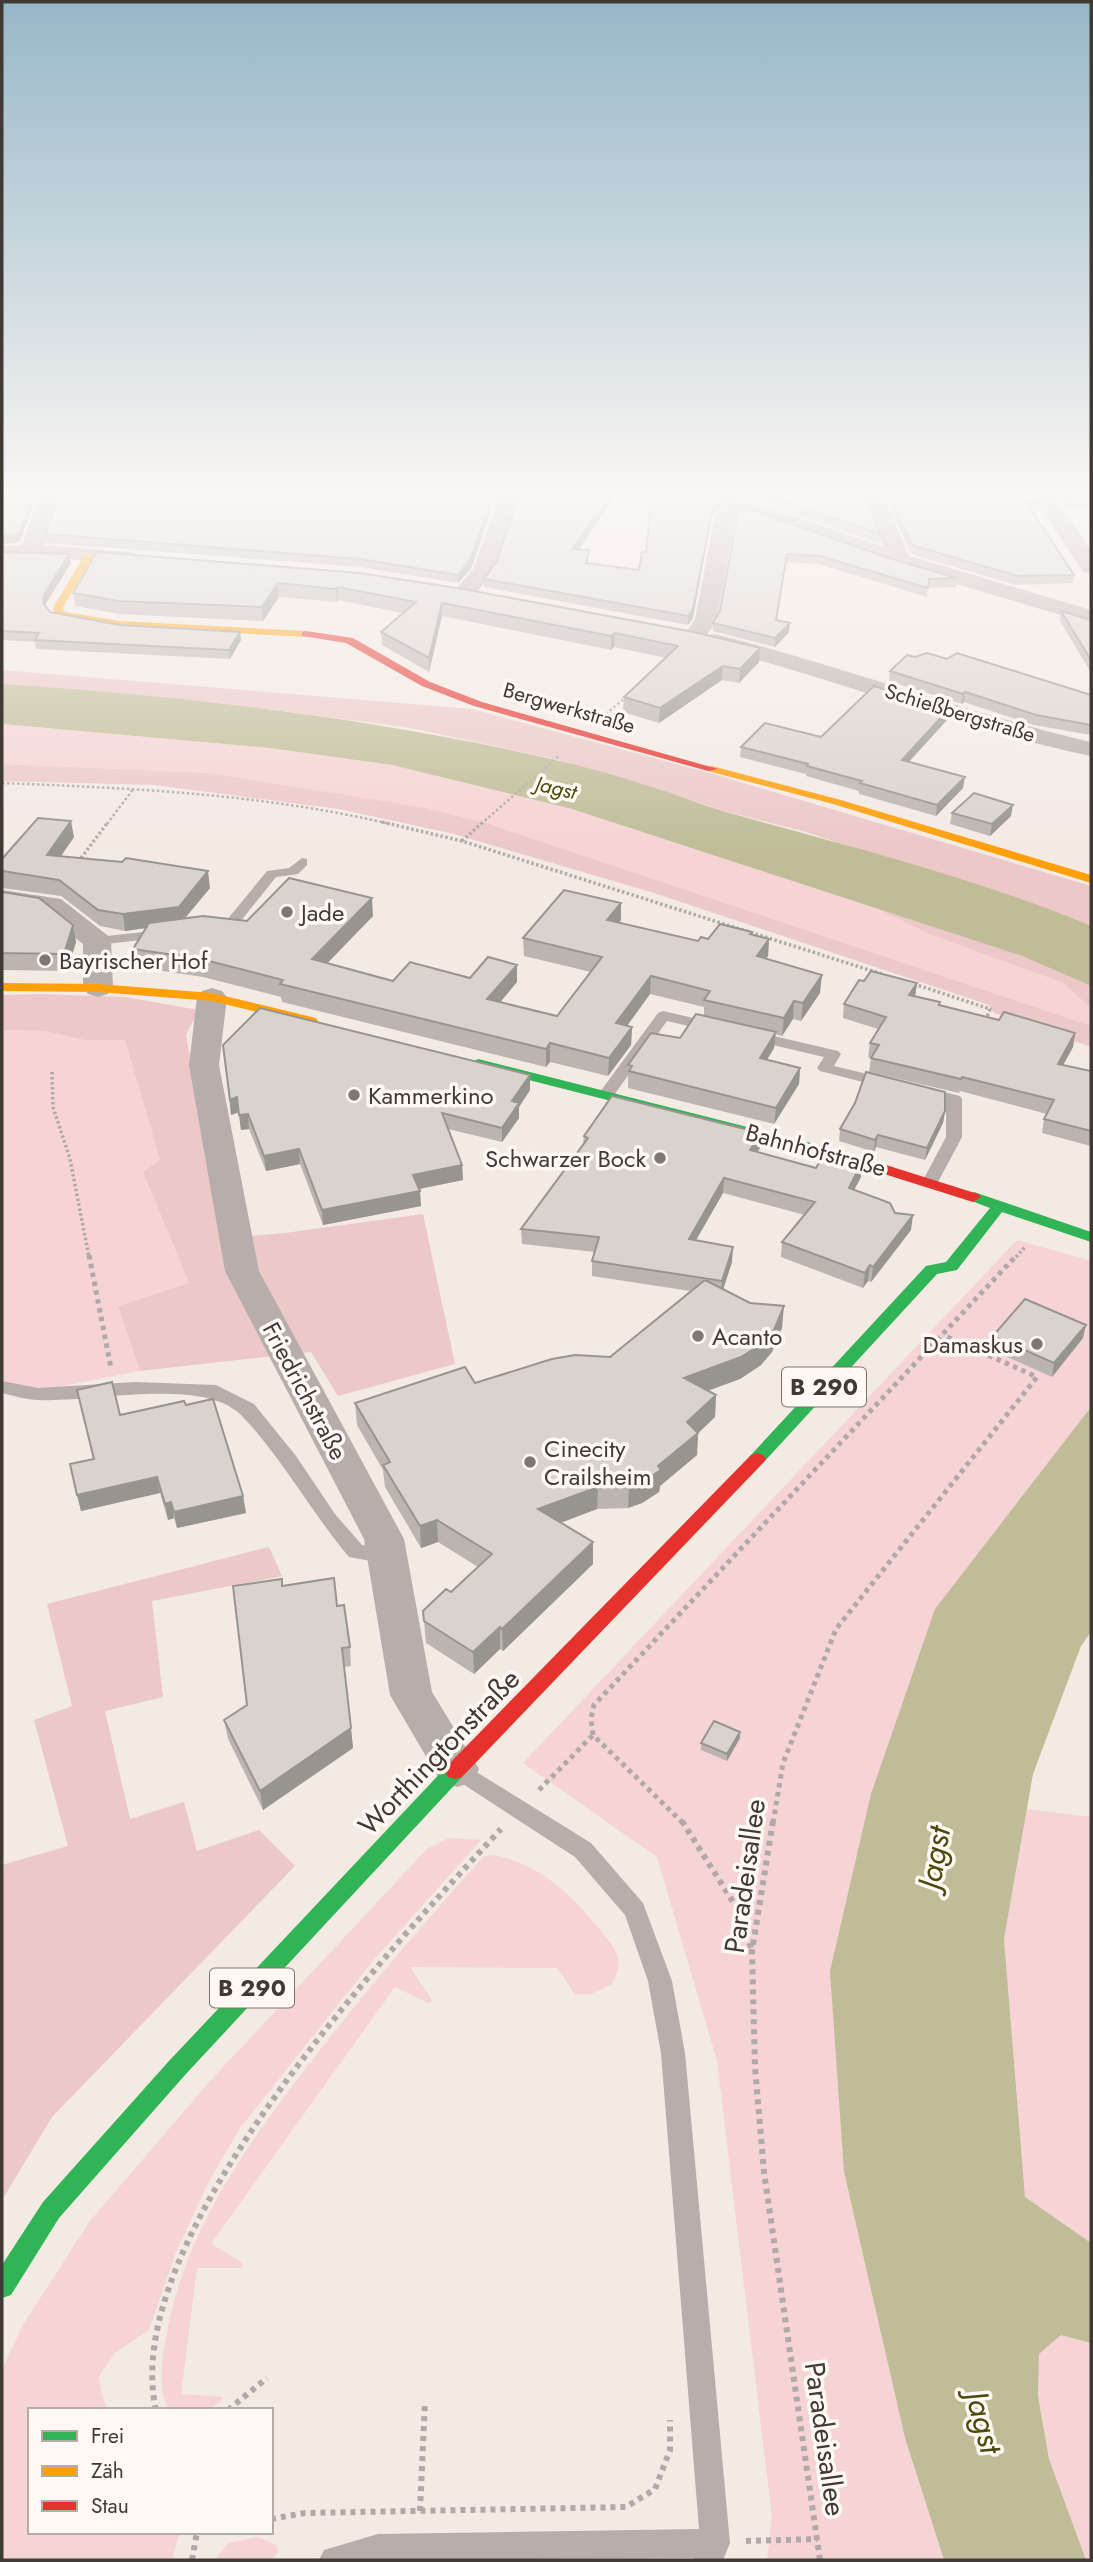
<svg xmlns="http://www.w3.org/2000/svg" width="1093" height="2562" font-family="Jost,sans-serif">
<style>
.green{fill:#f6d3d4}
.forest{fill:#ecc8c8}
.water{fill:#bfbc97}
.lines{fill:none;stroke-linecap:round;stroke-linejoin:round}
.path-far3{stroke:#b1a9a7;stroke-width:2.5;stroke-dasharray:2.5 2.5;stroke-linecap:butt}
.path-far2{stroke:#b1a9a7;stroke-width:3.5;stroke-dasharray:2.5 2.5;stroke-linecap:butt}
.path-far1{stroke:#b1a9a7;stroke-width:5;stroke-dasharray:4.5 4.5;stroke-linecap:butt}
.path{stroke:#b1a9a7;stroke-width:6;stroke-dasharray:5 5;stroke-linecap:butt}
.lane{fill:#b7aeab;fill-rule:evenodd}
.street{fill:#b7aeab;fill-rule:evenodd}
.fast{fill:#30b455;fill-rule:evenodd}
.slow{fill:#ff9f0a;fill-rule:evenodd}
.jam{fill:#e5322d;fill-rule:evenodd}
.wall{fill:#bbb5b1}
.shaded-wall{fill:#989490}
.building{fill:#d9d3ce;stroke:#989490;stroke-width:2}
.poi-dot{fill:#7f7872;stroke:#fff9f4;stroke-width:2.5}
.labels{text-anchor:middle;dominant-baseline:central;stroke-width:7;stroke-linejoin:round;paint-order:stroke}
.far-street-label{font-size:21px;fill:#403a35;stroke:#fff9f4}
.far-water-label{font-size:21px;font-style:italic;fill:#4c490c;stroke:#fff9f4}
.shield{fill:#fff9f4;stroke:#79736e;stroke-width:2}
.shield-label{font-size:23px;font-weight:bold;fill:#403a35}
.poi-label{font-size:24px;fill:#403a35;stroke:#fff9f4;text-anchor:start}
.street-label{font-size:24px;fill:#403a35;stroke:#fff9f4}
.near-street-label{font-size:28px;fill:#403a35;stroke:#fff9f4}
.near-water-label{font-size:32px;font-style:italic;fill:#4c490c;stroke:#fff9f4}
</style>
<rect width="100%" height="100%" fill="#f3eae4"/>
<path class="green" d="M2,724l268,24 122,17 180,44 306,100 51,25 134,49 28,25v18l-602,-202 -60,-16 -218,-35 -209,-9z
M2,1030l43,1 39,9h41l35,120 -17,12 46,111 -71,23 22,65 -97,19 -41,1z
M1017,1240l74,21v146l-156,202 -91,564 61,265 39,122h-177l5,-42 -55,-457 -60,-204 -134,-94z
M1027,1809l64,8v426l-66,-46 -21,-258z
M449,1838l32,2 -109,122 -132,166 -33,57 -32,70 -26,75 -34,23 -16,23 2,15 6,19h-77v122h150l-8,28h-170v-191l22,-46 66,-102 120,-140 217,-232z
M493,1855c45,7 81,42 108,76 6,8 15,17 17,27 2,9 -2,17 -6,26l-21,10h-16l-18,-26 -147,-1 22,33 -2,4 -35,-17 -184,257 32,19 -1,5h-45l-16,126 41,3v3l-13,10h-40c-11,-20 -8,-45 -4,-67 17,-110 85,-203 151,-288 53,-68 109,-133 167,-198z
M1061,2334l30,9v217h-5l-37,-101 -11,-63 1,-42z
M257,2537l20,8 1,7 -5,8h-58l13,-17z"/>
<path class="forest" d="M2,670l470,39 241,65 378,112v40l-285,-94 -82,-21 -81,-27 -97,-27 -136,-29 -135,-18 -273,-26z
M2,764l209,9 217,35 61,16 602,202v21l-97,-34 -5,-8 -338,-113 -197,-58 -115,-25 -185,-24 -152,-4z
M878,909l144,47 69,30v22l-28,-25 -134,-49z
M42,994l83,3 74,13 -13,25 38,203 61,-5 138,-19 32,150 -117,32 -27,-44 -171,19 -22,-65 71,-23 -46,-111 17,-12 -35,-120h-41l-39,-9 -43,-1v-35z
M269,1547l13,29 -130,25 11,96 -58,14 25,108 54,-17 13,49 62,-21 36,36 -243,251 -50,83v-335l66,-19 -34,-126 38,-14 -25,-102z"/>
<path class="water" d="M2,684c181,12 363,33 541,73 34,8 70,17 103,28 27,8 53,19 80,27 123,34 247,65 365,114v60l-69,-30 -450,-147 -180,-44 -122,-17 -268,-24z
M1091,1407v225l-10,14 -48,128 -29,165 21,258 66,46v100l-30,-8 -22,19 -1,42 11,63 37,101h-142l-39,-122 -61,-266 -14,-201 41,-177 64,-185z"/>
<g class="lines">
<path class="path-far3" d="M606,714l20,-17
M2,783c130,5 261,11 388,41
M107,824l27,-36
M481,824l79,-69"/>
<path class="path-far2" d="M382,822l80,19 420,133
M462,841l21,-19
M78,862l30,-40
M914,984l76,25 -4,11
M52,1072l1,35 17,52 19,98
M1016,1257l10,-11"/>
<path class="path-far1" d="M89,1255l22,113
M539,1790l54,-55
M683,1823l-90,-88 -2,-16 3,-14 423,-450
M773,1823l10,-60 53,-134 201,-252 -94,-42"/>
<path class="path" d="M682,1821l53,84 17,45
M773,1821l-21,130 3,116 9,105 56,388
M156,2410c-39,-171 235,-462 345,-581
M228,2410l39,-32
M420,2511l5,-110
M271,2519l34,-6 321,-6 29,-18 15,-39v-30
M746,2541l72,-2
M192,2560l5,-28"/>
<path class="lane" d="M302,858l5,1v6l-9,9 -22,3 -40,50 -27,3v-6l17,-3 41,-50 22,-3z
M162,930l7,4 -2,3 -70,8 -7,-4 7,-4z
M663,1011l56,13 3,3 -8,5 -47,-11 -55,77h-12l-2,-3 2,-3 58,-79z
M752,1031l86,20 3,3 -7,12 58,14 2,3 -8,5 -66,-17 -3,-3 7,-11 -77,-18 -3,-3 3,-3z
M923,1087l37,9 2,3v38l-24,45 -8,5 -8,-5 24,-45v-35l-29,-7 -2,-3z
M2,1381l36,7 97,-6 81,3 38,19 42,52 39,58 27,31 32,6 3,5 -3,5 -7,3 -38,-7c-38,-45 -66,-98 -107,-141 -38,-40 -151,-13 -203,-16 -12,0 -25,-4 -37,-7z
M457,1760l134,83 52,60 29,78 13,72 45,490 -7,17h-30l1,-2 -375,2 5,-10 54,-16 321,-5 -38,-476 -13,-72 -23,-66 -50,-58 -126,-82 -3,-6 3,-6z"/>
<path class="street" d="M40,492h20l-16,53 82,7 8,1 3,5 -3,5 -8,1 -91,-7 -33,1v-12l20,-1z
M500,492h20l-25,77 -23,29h-16l-3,-5 21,-25z
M694,492h29l161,55 -22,-55h20l27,64 182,54v14l-199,-59 -148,-52 -9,6 -18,100 -14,22h-16l-3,-5 11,-17 20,-103 11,-10 -29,-10z
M1031,492h20l40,59v22l-8,-1z
M715,634c127,32 249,78 376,108v14c-130,-27 -255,-77 -384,-110l-4,-5 4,-5z
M2,890l59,9 46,36 4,6 2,47 -5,6 -10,3 -10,-3 -5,-6v-44l-40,-32 -41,-6z
M212,988l10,3 5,6 -8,68 40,206 145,268 28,153 47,77 -6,13 -16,5 -16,-5 -51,-87 -26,-156 -139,-268 -36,-206 8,-68 5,-6z"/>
<path class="fast" d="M478,1059l337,85 57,17 2,3 -7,5 -62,-19 -332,-84 -2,-3z
M974,1192l117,40v10l-89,-30 -45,58 -20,4 -174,189h-12l-3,-4 3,-4 175,-189 20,-4 44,-54 -21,-8 -3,-3 3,-3z
M455,1763l7,2 3,6 -3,6 -277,298 -126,143 -48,77 -9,3v-33l41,-63 126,-141 279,-296z"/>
<path class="slow" d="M89,553l5,3 -29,48 -2,5 2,3 55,9 186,10 5,3 -5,3 -186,-10 -62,-11 -5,-6 2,-6 29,-48z
M712,766l129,34 250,75v8l-258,-79 -125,-33v-4z
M2,983l96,1 114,9 104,25 2,3 -7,4 -99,-24 -114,-9 -96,-1z"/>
<path class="jam" d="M306,631l47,7 77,44 52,20 236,67 -10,2 -234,-65 -52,-20 -76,-43 -44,-7v-4z
M867,1159l111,35 3,3 -8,5 -111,-35 -2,-3 2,-3z
M757,1453l6,2 3,4 -3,4 -301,314 -7,2 -7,-2 -3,-6 3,-6 303,-310z"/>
</g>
<path class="wall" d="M619,492l-41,58 10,8 -1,5 52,7 7,-18 75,-45 -9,8 -19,103 -5,7 -204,-38v-8l13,-18z
M731,492h132l17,42 -1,9z
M883,492h153l5,10 -1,8h-8l42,65 -1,8 -57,2 -105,-31z
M1053,492h38v17h-25z
M738,512l219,66 -1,9 -28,1 -1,9 -108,-33 -33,-2 -9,58 12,12 -14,15 -62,-16v-8l7,-12z
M46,534l426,33 -14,16 -98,-16 -313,-24z
M2,552l69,11 -25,40 -1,3 5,6 69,13 122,15 -11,19 -194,-10 -1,-7 -33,-2z
M97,552l663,96 -1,14 -20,21 -17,-3 -63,43 -36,-11 1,-15 42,-39 -52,-11 -3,3 -169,-34 -13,56 -47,-27 -1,-13 22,-19 -65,-13 -1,2 -58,-5 -16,24 -143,-7 -45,-8 -2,-13z
M1061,611l30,9v53l-31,-52z
M915,657l32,2 144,36v40l-57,-10 -70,-23 -2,2 -73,-23 1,-10z
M947,720l-38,42 54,26 -27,28 -77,-22v-3l-53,-15v-2l-66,-17 1,-10z
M952,813l59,3 -21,20 -40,-12z
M74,837l-13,19 149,32 -25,30 62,3 126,-5 -46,47 66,18 77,-3 47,-13v17l-17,20 57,14 34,-44 -67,-16 -1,-18 98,-18 -2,2 79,19 53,-7 18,5 -1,17 -2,3 54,34 -19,28 -8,-2 -11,17 -7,-2 -1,14 -7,12 33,8 -1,16 -25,40 -146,-36v-23l52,-27 24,-22v-9l-54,-13 -23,32 5,1 -1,18 -23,31 -58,-14 -4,5 -264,-65 -1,-5 -78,-20 -67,-10 -3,-18 13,-21 -21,3 -25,-5 -39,-30 -59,-8v-29z
M2,892l71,33 3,17 -9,29 -65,-1z
M864,981l53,2 -2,13 25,9 59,15 76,13 -2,14 -10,18 28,6v75l-49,-13 2,-14 3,-5 -87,-23 -1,2 -90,-21 2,-14 -3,-1 2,-14 8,-14 -35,-11 1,-14z
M223,1045l307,45 -11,17v11l-17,24 -54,-13 14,36 1,15 -44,9 2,17 -98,19 -23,-61 -34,7 -17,-42 -8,1 -2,-18 -8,3z
M945,1111l-2,12 -18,37 -49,-13 -2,5 -35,-11 1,-12z
M584,1136l176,12 -3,4 59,16 45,9 -7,13 41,23 16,17 -40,52 -3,-1 -5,7 -82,-31 1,-15 23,-27 -82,-22 -27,47 36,22 -9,27 59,39 -10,24 -11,13 -21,14 -32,11 8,5 -1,22 -17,16 -1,22 -37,31 -1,6 -17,11 -14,5 -31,1 -36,14 32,41 -90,87 -3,-2 -26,25 -48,-31 -3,-32 28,-19 27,-25 -40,-25 -17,6 -36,-61 -2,-17 -26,-45 -2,-22 120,-20 135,-26 80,-66 -98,-15v-15l3,-9 -73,-8 -1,-15 62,-85z
M993,1336l90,2 -31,39 -62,-28z
M77,1390l43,25 66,-10 57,91 3,17 -69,15 -3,-10 -6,2 -8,-27 -79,18 -11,-47 23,-5z
M337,1606l13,41 1,19 -7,1 9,81 -90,62 -35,-71 -4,-19 23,-15z
M740,1732v6l-13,23 -26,-11v-7z"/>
<path class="shaded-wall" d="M34,492h4l-18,50 -18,2v-8z
M494,492h3l-25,75 -14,16v-8z
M613,492h6l-47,66v-9z
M721,499v8l-9,8 -19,103 -5,7v-9l25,-109z
M69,554l2,9 -25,40 -2,9 -1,-9 1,-8z
M278,583l1,14 -16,24 -1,-14z
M338,587v13l-1,2 -1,-13z
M442,603v13l-13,56v-14z
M790,623l-1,9 -14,15v-9z
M240,632l1,8 -11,19 -1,-9z
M615,633l-1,14 -3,3v-14z
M760,648l-1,14 -20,21 1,-14z
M723,666l-1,14 -63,43 1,-15z
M965,692l-1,10 -2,2 1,-10z
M948,710l-1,10 -46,50 1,-10z
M965,777l-2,11 -27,28 1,-11z
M1013,805l-2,11 -21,20 2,-12z
M71,821l3,16 -24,35 -3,-17z
M208,871l2,17 -29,35 -56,8 -2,-17z
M372,898l1,18 -59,61 -2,-18z
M621,903v17l-14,17v-17z
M73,925l3,17 -9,29 -3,-17z
M769,939l-1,17 -13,18 2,-18z
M517,965v17l-29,35 -1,-18z
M822,975l-2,18 -19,28 2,-18z
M651,976l-1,18 -34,47v-18z
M917,983l-2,14 -6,-2z
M794,1001l-1,18 -11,17 2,-18z
M632,1027l-1,18 -23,31 1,-18z
M776,1032l-2,16 -16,26 2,-16z
M1075,1033l-2,14 -17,31 2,-14z
M550,1043v19l-4,5v-18z
M800,1068l-1,16 -25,40 2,-16z
M530,1075v15l-11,17v11l-17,24v-14l10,-27z
M237,1097l2,15 -8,3 -1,-15z
M945,1111l-2,12 -18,37 2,-12z
M248,1114l1,15 -8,1 -2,-15z
M761,1133l-1,15 -11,17 1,-15z
M878,1135l-2,12 -2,5 1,-12z
M299,1149l1,15 -34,7 -2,-15z
M862,1162l-1,15 -14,26 2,-15z
M462,1165l1,15 -49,10 -1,-15z
M724,1178l-1,15 -35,61 1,-15z
M420,1191l1,15 -98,19 -1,-15z
M913,1215l-2,15 -40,52 2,-15z
M733,1247l-1,15 -11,34 1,-15z
M870,1265l-2,16 -5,7 2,-15z
M784,1306l-2,22 -10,24 -11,13 -21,14 -57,21 1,-22z
M1086,1325l-3,13 -31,39 2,-14z
M716,1395l-1,22 -21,20 4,-4 -1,22 -37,31 -1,6 -17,11 -14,5 1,-23 29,-19 29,-44z
M157,1477l3,16 -79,18 -4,-16z
M598,1487l-1,22 -59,22v-22z
M243,1496l3,17 -69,15 -3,-16z
M171,1502l3,16 -6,2 -3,-16z
M437,1520l1,22 -17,6 -1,-22z
M593,1542v22l-90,87 -1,-22z
M500,1627v22l-26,25 -1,-22z
M351,1728l2,20 -90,62 -3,-19z
M740,1732v6l-13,23v-7z"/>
<path class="building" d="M2,492h32l-15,42 -17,2z
M59,492h435l-23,66 -13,17 -98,-16 -314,-25z
M520,492h93l-41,57 17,1 -3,13 53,7 3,-18h4l6,-60h49l20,7 -8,8 -20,102 -5,7 -204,-37 13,-18z
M755,492h108l17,42z
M888,492h148l5,10h-15l48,73 -57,1 -105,-31z
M1060,492h31v9h-24z
M745,508l147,51 65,19 -28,1 -1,9 -108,-32 -33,-2 -11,66 14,3 -15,15 -62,-15 7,-12 18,-99z
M2,552l67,2 -25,41 -1,8 7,9 69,13 121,7 -11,18 -194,-10 4,-7 -37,-2z
M97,552l262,21 104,16 231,43 66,16 -20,21 -17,-3 -63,42 -36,-11 54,-51 -63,-13 -4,3 -169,-33 -13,55 -48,-26 35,-30 -78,-15 -2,2 -58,-6 -16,24 -144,-6 -45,-8z
M1061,611l30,9v40z
M927,653l20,6 10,-6 134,42v30l-55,-10 -71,-23 -2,2 -73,-23 17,-16 8,2z
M874,686l74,24 -46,50 63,17 -28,28 -77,-22 2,-2 -55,-15 1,-2 -67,-17 24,-24 56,14z
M974,793l39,12 -21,19 -40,-11z
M38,818l33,3 -24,34 75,7 4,-4 82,13 -29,36 -56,7 -25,-4 -39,-30 -57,-9v-12z
M289,878l83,20 -60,61 81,22 17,-19 60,16 18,-21 29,8 -30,34 70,17 45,-59 -79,-19 41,-48 57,13 -14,17 91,21 3,-4 7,2 12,-15 32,8 -2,2 19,5 -12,17 65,19 -19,28 -9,-2 -10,17 -80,-18 6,-9 -59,-15 -35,47 16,4 -23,31 -59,-15 -4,6 -266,-65 3,-4 -82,-21 -68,-10 16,-26 54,-7 44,5z
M2,892l37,6 34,27 -9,29 -62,-1z
M871,971l46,12 -8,12 31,7 -1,3 60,15 5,-8 71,21 -17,31 33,7v60l-47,-12 10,-19 -92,-23 -1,2 -90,-21 8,-13 -9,-2 16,-26 -42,-13 15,-24 5,1z
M260,1008l270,67 -18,26 7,2 -17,25 -60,-15 20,52 -49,10 7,16 -98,19 -23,-61 -35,7 -16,-42 -9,1 -2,-18 -7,3 -7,-55z
M696,1014l80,18 -16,26 40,10 -24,40 -147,-37 3,-5 -4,-1 23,-32 29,5z
M866,1072l79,20v19l-18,37 -49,-13 -3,5 -35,-11 15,-26z
M612,1096l149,37 -11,17 66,18 10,-17 36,11 -13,26 41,15 5,10 18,2 -40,52 -3,-2 -5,8 -83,-31 33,-40 -91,-24 -35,61 44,8 -11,34 -130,-20 7,-24 -78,-8 67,-91 -4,-2z
M705,1280l45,23 34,3 -10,24 -11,13 -22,14 -57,21 32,17 -29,27 11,11 -40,33 3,4 -18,11 -14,4 -31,2 -60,22 55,33 -91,87 -2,-2 -27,25 -49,-31 -1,-10 23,-22 5,3 41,-38 -55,-34 -17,6 -37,-61 7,-3 -35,-59 110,-36 10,16 77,-24 23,-4 35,2z
M1025,1299l61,26 -32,38 -61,-27z
M112,1382l8,33 64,-14 2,4 27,-6 30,97 -69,16 -3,-10 -6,2 -8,-27 -80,18 -7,-31 24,-5 -17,-69z
M334,1578l3,28 7,-1 6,42 -8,1 9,80 -91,63 -36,-71 23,-15 -14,-119 49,-7v7z
M714,1721l26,11 -13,22 -26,-11z"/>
<linearGradient id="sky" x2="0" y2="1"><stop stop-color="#97b7c8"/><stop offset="0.58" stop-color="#faf6f3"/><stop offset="1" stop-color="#faf6f3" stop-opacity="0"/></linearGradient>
<rect width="1093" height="851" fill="url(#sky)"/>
<g class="poi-dot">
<circle cx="287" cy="912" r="7"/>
<circle cx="45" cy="960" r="7"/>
<circle cx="354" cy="1095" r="7"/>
<circle cx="660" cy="1158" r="7"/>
<circle cx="698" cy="1336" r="7"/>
<circle cx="1037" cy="1344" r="7"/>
<circle cx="530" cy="1462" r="7"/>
</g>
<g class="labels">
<g class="far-street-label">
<text transform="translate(569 708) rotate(16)">Bergwerkstraße</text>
<text transform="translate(960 713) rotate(17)">Schießbergstraße</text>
</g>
<g class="far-water-label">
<text transform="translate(556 788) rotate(13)">Jagst</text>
</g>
<g class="shield">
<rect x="782" y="1367.5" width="84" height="39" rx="5"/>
<rect x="210" y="1968.5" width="84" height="39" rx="5"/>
</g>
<g class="shield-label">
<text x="824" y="1387">B 290</text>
<text x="252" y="1988">B 290</text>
</g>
<g class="poi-label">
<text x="301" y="912">Jade</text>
<text x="59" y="960">Bayrischer Hof</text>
<text x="368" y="1095">Kammerkino</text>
<text x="646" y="1158" text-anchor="end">Schwarzer Bock</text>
<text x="712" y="1336">Acanto</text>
<text x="1023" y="1344" text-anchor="end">Damaskus</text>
<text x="544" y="1448">Cinecity<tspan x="544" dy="28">Crailsheim</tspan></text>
</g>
<g class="street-label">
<text transform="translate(816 1150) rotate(15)">Bahnhofstraße</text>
<text transform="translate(305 1391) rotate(62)">Friedrichstraße</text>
</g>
<g class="near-street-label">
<text transform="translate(439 1752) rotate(-46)">Worthingtonstraße</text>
<text transform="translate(745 1876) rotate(-82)">Paradeisallee</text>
<text transform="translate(825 2439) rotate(82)">Paradeisallee</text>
</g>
<g class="near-water-label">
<text transform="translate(934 1858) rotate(-80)">Jagst</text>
<text transform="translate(984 2422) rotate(75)">Jagst</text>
</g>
</g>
<rect width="1093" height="2562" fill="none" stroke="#403a35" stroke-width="7"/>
<rect x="28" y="2408" width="245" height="126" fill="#fff9f4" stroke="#b3ada8" stroke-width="2"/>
<rect x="42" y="2431" width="35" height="10" fill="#30b455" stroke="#b3ada8" stroke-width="2"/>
<text x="91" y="2443" font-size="21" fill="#403a35">Frei</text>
<rect x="42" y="2466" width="35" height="10" fill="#ff9f0a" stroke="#b3ada8" stroke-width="2"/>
<text x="91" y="2478" font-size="21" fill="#403a35">Zäh</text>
<rect x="42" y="2501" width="35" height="10" fill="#e5322d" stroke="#b3ada8" stroke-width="2"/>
<text x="91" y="2513" font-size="21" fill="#403a35">Stau</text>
</svg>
